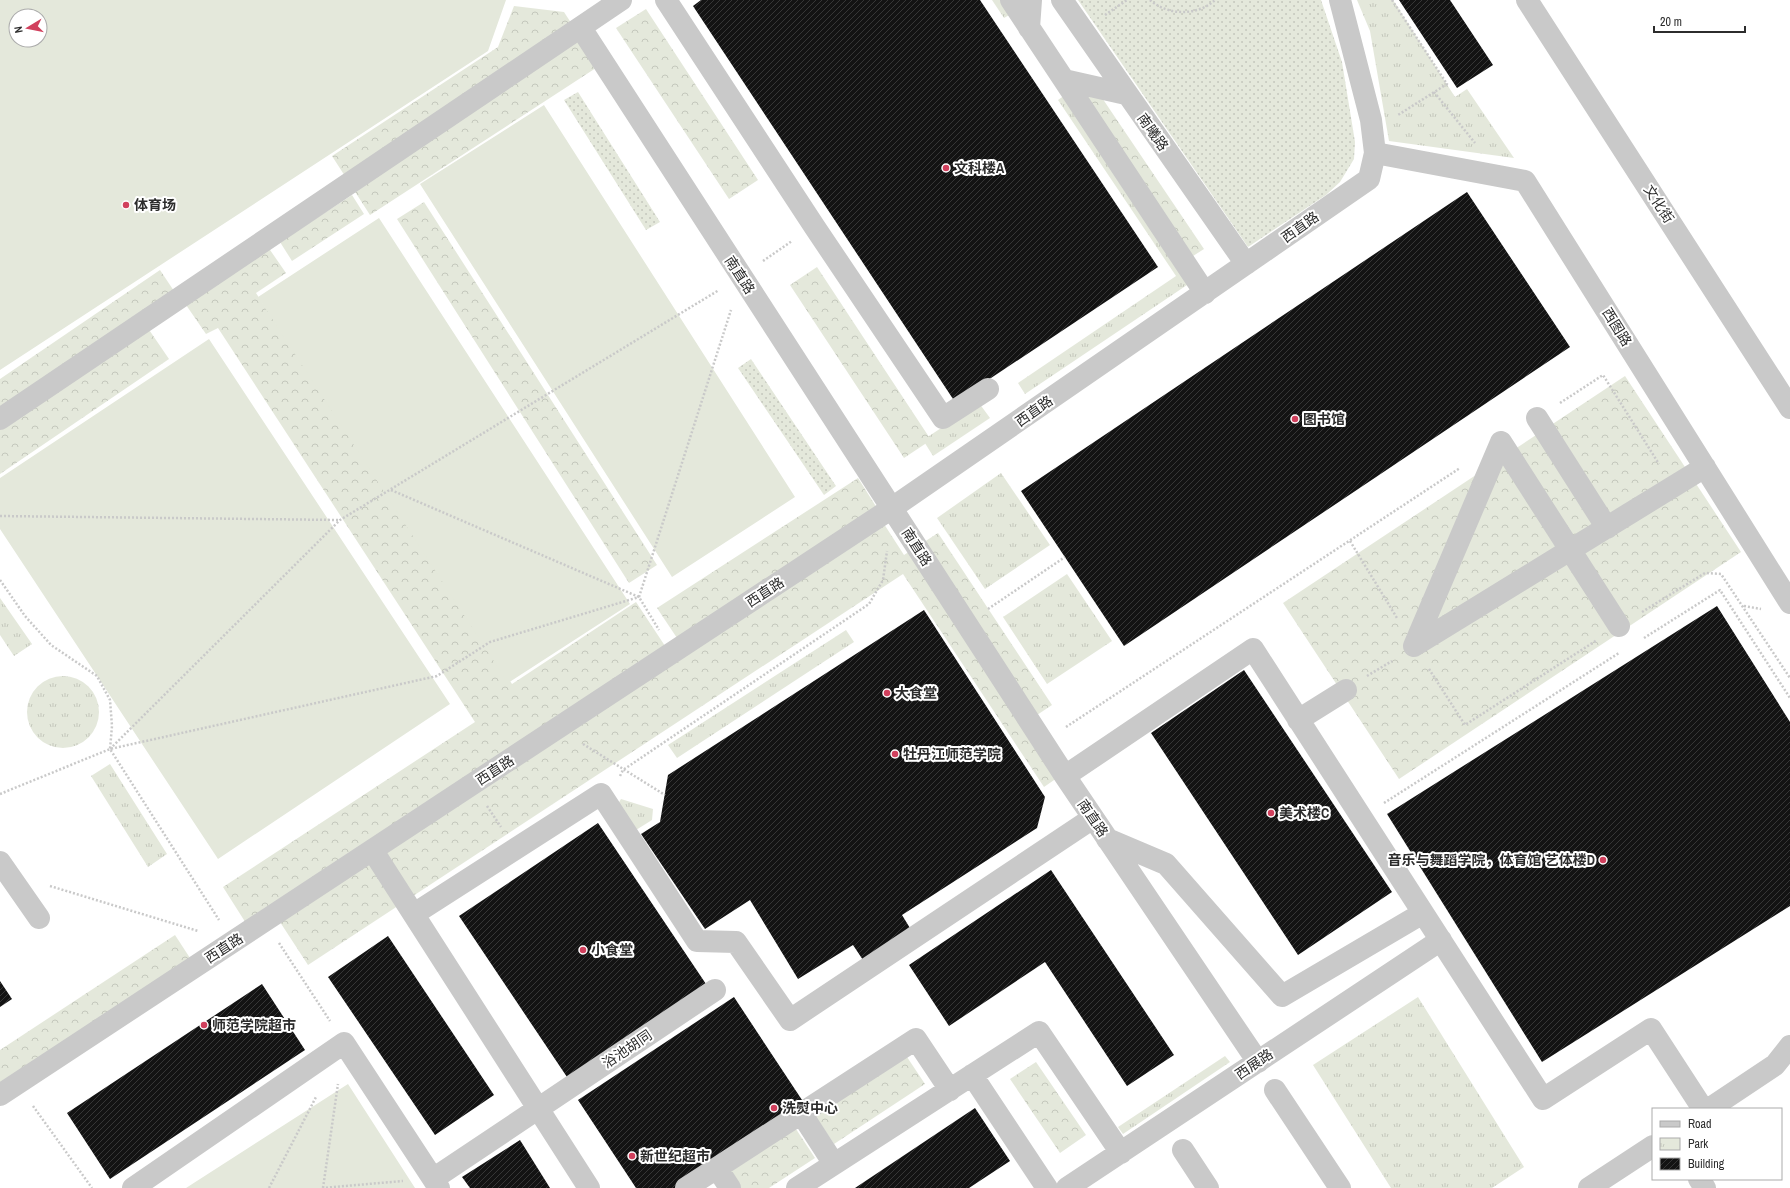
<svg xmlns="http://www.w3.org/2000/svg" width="1790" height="1188" font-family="'Archivo Narrow','Noto Sans SC',sans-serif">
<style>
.grass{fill:url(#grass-dots)}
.forest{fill:url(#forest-crowns)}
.park{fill:url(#park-tufts)}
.pitch{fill:#e4e8db;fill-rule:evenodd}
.building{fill:url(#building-hatch)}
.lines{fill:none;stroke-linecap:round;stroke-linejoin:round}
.path{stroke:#c9c9c9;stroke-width:2.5;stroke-dasharray:2 2;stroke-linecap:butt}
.minor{stroke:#c9c9c9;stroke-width:22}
.poi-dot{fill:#d1405d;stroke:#fff;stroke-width:1.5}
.labels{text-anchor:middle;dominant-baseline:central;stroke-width:4;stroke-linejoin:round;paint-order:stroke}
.street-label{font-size:14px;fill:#2c2c2c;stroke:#fff}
.poi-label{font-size:14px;font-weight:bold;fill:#2c2c2c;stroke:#fff;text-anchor:start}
</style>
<defs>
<pattern id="grass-dots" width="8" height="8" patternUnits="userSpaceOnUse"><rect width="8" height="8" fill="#e4e8db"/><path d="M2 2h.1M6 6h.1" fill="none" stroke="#c4c7bc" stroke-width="1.8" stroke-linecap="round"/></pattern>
<pattern id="forest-crowns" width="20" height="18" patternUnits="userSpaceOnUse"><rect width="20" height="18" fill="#e4e8db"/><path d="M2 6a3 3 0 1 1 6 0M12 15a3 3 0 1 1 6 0" fill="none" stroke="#c4c7bc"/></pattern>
<pattern id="park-tufts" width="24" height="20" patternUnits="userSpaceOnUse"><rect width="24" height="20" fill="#e4e8db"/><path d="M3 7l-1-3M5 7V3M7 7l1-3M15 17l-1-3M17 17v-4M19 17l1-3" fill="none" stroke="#c4c7bc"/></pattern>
<pattern id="building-hatch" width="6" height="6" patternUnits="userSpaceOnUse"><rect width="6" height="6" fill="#131313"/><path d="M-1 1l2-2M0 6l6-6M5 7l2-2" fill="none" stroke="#363636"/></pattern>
</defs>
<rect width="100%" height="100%" fill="#fff"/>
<path class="grass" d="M1078,0h243l21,62 13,80 -1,17 -14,23 -14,13 -78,52z
M578,92l82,130 -14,8 -82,-130z
M751,359l85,127 -12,9 -86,-127z"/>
<path class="forest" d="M514,6l50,6 35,54 -229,149 -38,-59 166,-109z
M646,9l112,171 -29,19 -113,-171z
M1090,80l114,169 -11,7 -114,-168z
M352,195l12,19 -72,47 -12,-19z
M424,202l233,363 -28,18 -232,-364z
M268,247l18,26 -30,20 256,391 124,-82 33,50 -420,276 -26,-41 252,-165 -257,-394 -12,6 -22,-32z
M817,267l114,173 -27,18 -114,-173z
M160,270l16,24 -35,24 28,41 -169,115v-95z
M1625,376l116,176 -342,227 -116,-176z
M858,478l19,30 -200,130 -20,-30z
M884,524l20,31 34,-22 114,172 -30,20 35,53 -13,9 -141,-213 -595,391 -28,-43z
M175,935l15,23 -190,125v-33z
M905,1054l20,30 -91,60 -20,-30z
M1036,1062l50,73 -26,18 -50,-74z
M794,1126l21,32 -46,30h-32l-11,-17z"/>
<path class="park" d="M992,0h10l9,14 -7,4z
M1357,0h36l62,97 12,-8 47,69 -125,-17 -19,-110z
M1065,95l125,188 -165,111 -7,-11 158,-107 -118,-176z
M979,403l11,15 -57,38 -10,-16z
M1001,473l49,72 -65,44 -48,-71z
M1067,574l45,67 -65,43 -44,-67z
M0,598l32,46 -18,12 -14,-21z
M846,630l8,12 -177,116 -9,-13z
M27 712a36 36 0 1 1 72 0a36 36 0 1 1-72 0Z
M110,764l57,90 -19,13 -57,-91z
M621,799l32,10 -1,11 -16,10 -18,-26z
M1418,997l106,170 -32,21h-101l-78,-123z
M1225,1056l5,6 -107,72 -5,-7z"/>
<path class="pitch" d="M0,0h506l-18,51 -488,319zM16,16h24v24h-24z
M544,105l251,392 -123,80 -252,-393z
M379,218l251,386 -122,79 -250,-386z
M209,339l241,365 -232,155 -218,-330v-51z
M348,1084l67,104h-229z"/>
<path class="building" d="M701,0h279l178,267 -203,135 -262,-396z
M1399,0h51l43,65 -36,23z
M1467,192l103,155 -446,299 -103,-155z
M1717,606l73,116v184l-248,156 -155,-248z
M924,610l121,187 -8,31 -135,87 11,18 -48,30 -12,-18 -55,34 -48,-79 -45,29 -64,-95 19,-12 8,-47z
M1244,670l148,222 -94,63 -147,-222z
M598,823l108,161 -139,93 -108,-161z
M1051,870l123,185 -47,31 -82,-124 -96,64 -40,-61z
M388,936l106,159 -59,40 -107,-158z
M0,981l12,18 -12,8z
M262,984l43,66 -195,129 -43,-66z
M734,997l70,106 -129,85h-39l-58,-88z
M975,1108l35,53 -41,27h-114z
M520,1140l30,48h-80l-8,-11z"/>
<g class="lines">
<path class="path" d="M1150,0c18,16 48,16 65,0
M1392,0l55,84 -49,31
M1105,15l22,-15
M1434,92l41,51
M763,261l29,-20
M1560,403l43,-28 56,89
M391,490l248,107 20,33
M0,516l339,4
M1350,541l47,77
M0,580l25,36 26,29 46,31 13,24 2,26 -2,23 109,171
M639,597l92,-287
M1744,606l17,3
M988,609l77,-52
M1642,612l63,-39 16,1 69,104
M1644,638l76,-48 70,108
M1429,669l36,56 132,-85
M1367,676l25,-15
M1066,727l394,-259
M583,744l82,51
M110,749l230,-229 379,-230
M620,776l3,-6 246,-166 14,-24 4,-29
M0,794l110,-45 327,-73 53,-34 149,-45
M1384,803l235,-150
M487,806l14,21
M50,886l148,45
M279,943l51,78
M33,1106l59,82
M269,1188l47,-91
M322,1188l81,-7
M323,1188l15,-104"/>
<path class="minor" d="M666,0l148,226 129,192 45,-29
M1011,0l194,293
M1062,0l184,264
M1527,0l263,408
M581,28l484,748 193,286
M1029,28l2,-28
M1064,80l62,14
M1375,153l150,28 265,422
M1537,418l70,110
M0,419l621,-419
M1501,442l118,184
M1414,646l291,-179
M1414,646l87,-204
M1298,720l48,-30
M1065,776l188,-127 290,450 108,-70 52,80
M1107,839l59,25 116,132 141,-83
M373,851l216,337
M0,862l39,56
M414,914l187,-120 96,147 39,1 54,78 303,-202
M972,1075l75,113
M1275,1090l65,98
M0,1095l892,-587 477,-329 6,-26 -4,-33 -31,-120
M1709,1109l66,-44 15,-19
M801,1113l33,51
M1183,1150l25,38
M717,1168l13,20
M433,1179l282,-189
M1699,1179l6,9
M133,1188l211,-145 95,145
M686,1188l230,-149 34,51
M797,1188l242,-156 82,121
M1067,1188l374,-248
M1589,1188l64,-42"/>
</g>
<g class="poi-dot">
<circle cx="946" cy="168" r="4"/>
<circle cx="126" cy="205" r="4"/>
<circle cx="1295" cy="419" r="4"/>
<circle cx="887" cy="693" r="4"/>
<circle cx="895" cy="754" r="4"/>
<circle cx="1271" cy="813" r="4"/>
<circle cx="1603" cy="860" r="4"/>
<circle cx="583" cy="950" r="4"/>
<circle cx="204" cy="1025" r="4"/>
<circle cx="774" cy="1108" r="4"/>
<circle cx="632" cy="1156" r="4"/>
</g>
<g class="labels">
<g class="street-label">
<text transform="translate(1153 132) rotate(55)">南曦路</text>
<text transform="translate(1659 204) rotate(57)">文化街</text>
<text transform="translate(1300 227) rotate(-35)">西直路</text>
<text transform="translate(740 275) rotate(57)">南直路</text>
<text transform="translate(1617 327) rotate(58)">西图路</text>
<text transform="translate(1034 411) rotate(-35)">西直路</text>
<text transform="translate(917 547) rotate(57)">南直路</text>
<text transform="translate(765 592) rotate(-33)">西直路</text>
<text transform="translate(495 770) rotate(-33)">西直路</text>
<text transform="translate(1093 818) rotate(56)">南直路</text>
<text transform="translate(224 948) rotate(-33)">西直路</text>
<text transform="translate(627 1049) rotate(-34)">浴池胡同</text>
<text transform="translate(1254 1064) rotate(-34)">西展路</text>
</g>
<g class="poi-label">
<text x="954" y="168">文科楼A</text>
<text x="134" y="205">体育场</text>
<text x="1303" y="419">图书馆</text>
<text x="895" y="693">大食堂</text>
<text x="903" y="754">牡丹江师范学院</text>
<text x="1279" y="813">美术楼C</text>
<text x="1595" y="860" text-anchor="end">音乐与舞蹈学院，体育馆 艺体楼D</text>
<text x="591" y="950">小食堂</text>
<text x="212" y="1025">师范学院超市</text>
<text x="782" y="1108">洗熨中心</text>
<text x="640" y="1156">新世纪超市</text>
</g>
</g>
<rect x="1652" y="1108" width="130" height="72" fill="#ffffff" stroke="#ababab"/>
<rect x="1660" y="1121" width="20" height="6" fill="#c9c9c9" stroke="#ababab"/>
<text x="1688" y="1128" font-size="12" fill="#2c2c2c">Road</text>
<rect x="1660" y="1138" width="20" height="12" fill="url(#park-tufts)" stroke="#ababab"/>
<text x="1688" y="1148" font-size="12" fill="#2c2c2c">Park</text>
<rect x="1660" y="1158" width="20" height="12" fill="url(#building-hatch)" stroke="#ababab"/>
<text x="1688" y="1168" font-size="12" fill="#2c2c2c">Building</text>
<g transform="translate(28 28) rotate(260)"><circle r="19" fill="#ffffff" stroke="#ababab"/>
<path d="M0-3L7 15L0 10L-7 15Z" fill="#d1405d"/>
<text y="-6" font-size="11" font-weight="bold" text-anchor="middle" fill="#2c2c2c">N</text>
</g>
<path d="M1654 26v6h91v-6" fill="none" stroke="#2c2c2c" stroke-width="2"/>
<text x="1660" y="26" font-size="12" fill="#2c2c2c" stroke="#ffffff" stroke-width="3" paint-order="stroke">20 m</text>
</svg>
